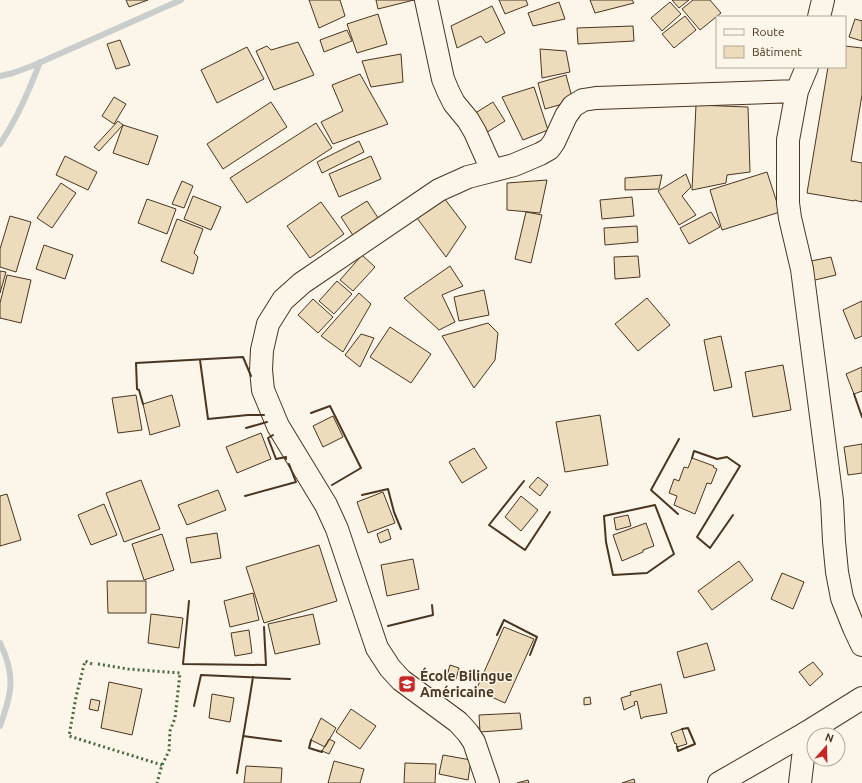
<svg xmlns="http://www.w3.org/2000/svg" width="862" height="783" font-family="Ubuntu,sans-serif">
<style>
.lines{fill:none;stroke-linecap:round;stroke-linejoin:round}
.stream{stroke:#c9cecd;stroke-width:6}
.building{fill:#ecdcbc;stroke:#4a3520}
.minor-casing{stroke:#4a3520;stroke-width:24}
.major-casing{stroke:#4a3520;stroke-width:24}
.minor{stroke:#fbf6e9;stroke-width:22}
.major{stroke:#fbf6e9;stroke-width:22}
.hedge{stroke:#436837;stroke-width:3;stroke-dasharray:2 3;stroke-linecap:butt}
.wall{stroke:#4a3520;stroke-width:2}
.labels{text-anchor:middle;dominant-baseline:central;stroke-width:3;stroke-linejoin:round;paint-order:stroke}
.poi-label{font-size:14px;font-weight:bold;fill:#4a3520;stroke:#fbf6e9;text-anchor:start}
</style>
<rect width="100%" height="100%" fill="#fbf6e9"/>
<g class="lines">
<path class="stream" d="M0,76l13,-3 19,-7 149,-66
M0,144c17,-25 29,-53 40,-82
M0,643c16,33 12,50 0,83"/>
</g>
<path class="building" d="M126,0h22l-19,7z
M309,0h31l5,16 -26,12z
M376,0h38l-36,9z
M499,0h27l2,5 -23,9z
M590,0h42l2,3 -39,10z
M672,0h17l-10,8z
M693,0h17l11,13 -21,17 -18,-21z
M559,2l6,17 -32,7 -5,-13z
M670,2l11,12 -19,17 -11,-13z
M492,6l13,27 -19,10 -5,-7 -24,12 -6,-22z
M378,14l9,30 -30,9 -10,-29z
M685,16l11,14 -22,18 -12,-14z
M855,19l7,2v20l-13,-4z
M633,26l1,15 -56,3 -1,-16z
M347,30l5,11 -28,11 -4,-12z
M120,40l10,25 -14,4 -9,-25z
M298,42l16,33 -40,15 -18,-39 11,-5 4,4z
M845,46l17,2v47l-11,66 11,2v39l-8,-2v1l-47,-8 21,-126h17z
M247,47l17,32 -47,24 -16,-33z
M540,49l26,2 4,21 -28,6z
M401,54l2,28 -32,5 -9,-26z
M360,74l28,50 -55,20 -12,-22 22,-11 -11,-26z
M566,75l7,26 -28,8 -7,-26z
M534,87l14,43 -25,10 -21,-43z
M114,97l12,7 -12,20 -12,-8z
M271,102l16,25 -64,42 -16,-25z
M493,102l12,19 -24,15 -12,-19z
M696,105l52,2 2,65 -23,3 -1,8 -34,7z
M118,121l5,4 -24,26 -5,-4z
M316,123l16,25 -85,55 -17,-25z
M123,125l35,11 -10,29 -35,-12z
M359,141l5,11 -42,21 -5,-11z
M65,156l32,16 -9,18 -32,-15z
M371,156l10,23 -42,18 -10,-23z
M767,172l13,40 -58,18 -12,-40z
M686,174l5,13 -9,9 14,19 -17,10 -21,-34z
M662,175l-3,14 -34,1v-12z
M547,180l-7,33 -33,-3v-27z
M182,181l11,5 -9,22 -12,-4z
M61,183l15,10 -24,35 -15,-10z
M193,196l28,11 -10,23 -27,-11z
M632,197l2,19 -32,3 -2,-19z
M444,198l22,29 -20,30 -29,-39z
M147,199l29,10 -9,25 -29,-11z
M367,201l15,23 -26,16 -15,-23z
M321,202l23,32 -34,24 -23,-32z
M526,212l16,3 -11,48 -16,-4z
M711,212l9,15 -31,17 -9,-16z
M10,216l21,6 -15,50 -16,-5v-18z
M177,219l26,10 -9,24 4,4 -5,17 -32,-13z
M637,226l1,16 -33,3 -1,-17z
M44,245l29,10 -8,24 -29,-10z
M362,255l13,12 -22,24 -13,-11z
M638,256l2,21 -25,2 -1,-22z
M831,257l5,18 -25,6 -5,-19z
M450,266l13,20 -21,9 13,27 -16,8 -35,-32z
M0,271l6,1 -6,21z
M7,275l24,5 -10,43 -21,-5v-15z
M337,281l15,13 -18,20 -15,-13z
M484,290l5,25 -30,6 -5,-24z
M359,293l12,11 -28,48 -22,-16z
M647,298l23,27 -32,26 -23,-27z
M313,299l20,18 -15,16 -20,-18z
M862,301v35l-7,3 -12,-29z
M488,323l10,10 -3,27 -21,28 -32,-52z
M390,327l41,27 -20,29 -41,-26z
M361,334l13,4 -14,29 -15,-12z
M721,336l11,51 -18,4 -10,-51z
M783,365l8,45 -38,7 -8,-45z
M862,367v24l-8,3 -8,-20z
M136,395l6,35 -24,3 -6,-35z
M172,395l8,31 -30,9 -7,-31z
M600,415l8,50 -43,7 -9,-50z
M333,416l10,21 -20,10 -10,-21z
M261,433l10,26 -34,14 -11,-26z
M862,444v29l-14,2 -4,-28z
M474,448l13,20 -25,15 -13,-21z
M692,458l22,8 -1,1 4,2 -6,15 -4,-1 -12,31 -21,-9 3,-9 -8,-3 5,-14 5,2 5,-14 4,1z
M538,477l10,8 -8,11 -11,-9z
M141,480l19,49 -36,13 -18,-49z
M218,490l8,20 -39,15 -9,-20z
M383,492l12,31 -27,10 -11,-31z
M7,494l14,46 -21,6v-50z
M521,496l17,14 -17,21 -16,-14z
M104,504l13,31 -26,10 -13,-30z
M628,515l3,11 -15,4 -2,-12z
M646,523l8,23 -11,4v2l-21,9 -9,-26z
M388,529l3,10 -11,4 -3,-9z
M217,533l4,25 -30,5 -5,-25z
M162,534l12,36 -30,10 -12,-36z
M319,545l18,56 -73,22 -18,-56z
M413,559l6,30 -32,7 -6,-31z
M739,561l14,19 -41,30 -14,-19z
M782,573l22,9 -11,27 -22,-10z
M107,581h39v32h-38z
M253,593l6,27 -29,7 -6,-26z
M151,614l32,4 -4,30 -31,-5z
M313,614l7,30 -45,10 -7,-30z
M504,627l30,12 -29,64 -29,-13z
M249,630l3,23 -17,3 -4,-23z
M707,643l8,27 -31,8 -7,-26z
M813,662l10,12 -13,12 -11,-14z
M450,665l9,3 -3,11 -9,-3z
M109,682l33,7 -10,46 -31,-7z
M661,684l6,29 -23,4 -3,2 -4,-18 -3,1 1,3 -11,5 -3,-12 10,-3 -1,-3z
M212,694l22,4 -4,24 -21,-4z
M590,697l1,7 -7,1v-7z
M91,699l9,2 -2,10 -9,-2z
M351,709l25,17 -16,23 -24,-17z
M520,713l2,16 -42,3 -1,-17z
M321,718l15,10 -11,19 -14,-7z
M682,729l5,15 -10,3 -1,-4 -1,1 -4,-11z
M329,739l6,3 -6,12 -7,-3z
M443,755l28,5 -3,20 -29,-6z
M334,761l30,8 -4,14h-32z
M405,763l31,1 -1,19h-31z
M246,766l36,2 -1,15h-37z
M634,779l1,4h-13z
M528,780l1,3h-12z"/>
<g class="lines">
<defs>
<path id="minor" d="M426,0l17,79 5,12 6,12 14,17 7,12 17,38
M819,17l4,-17
M807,67l-10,24 -9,49v63l2,15 12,51 30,232 2,40 3,31 5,26 12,30 8,17
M488,783l-14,-41 -6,-9 -10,-11 -57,-42 -11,-12 -13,-20 -40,-119 -11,-24 -48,-79 -15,-36 -2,-20 1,-20 6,-26 15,-24 19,-17 137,-93 29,-13 46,-12 26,-11 9,-5 5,-7 12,-26 7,-10 10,-6 13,-2 201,-7
M800,783l6,-50"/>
<path id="major" d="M719,783l87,-50 56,-35"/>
</defs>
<use href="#minor" class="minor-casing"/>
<use href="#major" class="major-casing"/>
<use href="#minor" class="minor"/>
<use href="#major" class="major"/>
<path class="hedge" d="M92,664l-7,-3 -9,36 -7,39 93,29
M98,664l30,5 52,4 -5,45 -5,13 -1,20 -7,14 -5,18"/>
<path class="wall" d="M200,360l8,59 40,-4h16
M854,394l8,23
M143,404l-4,-14 -2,-1 -1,-26 107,-6 8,19
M311,413l19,-7 31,62 -29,17
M246,428l21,-6
M273,435l-5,3 8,21 10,-2v2
M692,458l2,-7 23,8 10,-2 13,9 -43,71 13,11 23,-33
M524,481l-35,44 36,25 25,-38
M362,495l26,-6 6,23 7,17
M245,496l51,-14 -7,-18
M655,505l19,49 -27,19 -34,2 -7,-33 -2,-26z
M678,514l-27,-24 28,-51
M189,601l-6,63 83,1 -2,-38
M388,626l45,-11 -1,-10
M497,635l7,-15 33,17 -7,18
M194,706l7,-31 89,4
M243,736l38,5
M311,740l-2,8 13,4v-1
M677,747l1,4 17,-7 -7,-16 -6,1
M237,773l12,-71 4,-25"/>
</g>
<defs>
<symbol id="school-square" viewBox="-11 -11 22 22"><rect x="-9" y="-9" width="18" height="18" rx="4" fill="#c62828" stroke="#fbf6e9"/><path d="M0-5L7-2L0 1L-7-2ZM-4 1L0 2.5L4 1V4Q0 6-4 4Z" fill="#fff"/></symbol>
</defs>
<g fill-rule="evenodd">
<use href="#school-square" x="397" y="674" width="20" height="20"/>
</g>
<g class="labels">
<g class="poi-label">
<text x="420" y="676">École Bilingue<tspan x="420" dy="16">Américaine</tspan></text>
</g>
</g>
<rect x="716" y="16" width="130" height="52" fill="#fbf6e9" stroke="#b4a999"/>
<rect x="724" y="29" width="20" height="6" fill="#fbf6e9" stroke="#b4a999"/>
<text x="752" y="36" font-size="12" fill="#4a3520">Route</text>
<rect x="724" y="46" width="20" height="12" fill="#ecdcbc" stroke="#b4a999"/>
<text x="752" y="56" font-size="12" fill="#4a3520">Bâtiment</text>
<g transform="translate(826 747) rotate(20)"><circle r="19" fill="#fbf6e9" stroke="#b4a999"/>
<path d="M0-3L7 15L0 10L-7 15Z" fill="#c62828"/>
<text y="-6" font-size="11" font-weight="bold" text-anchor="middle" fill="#4a3520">N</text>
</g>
</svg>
